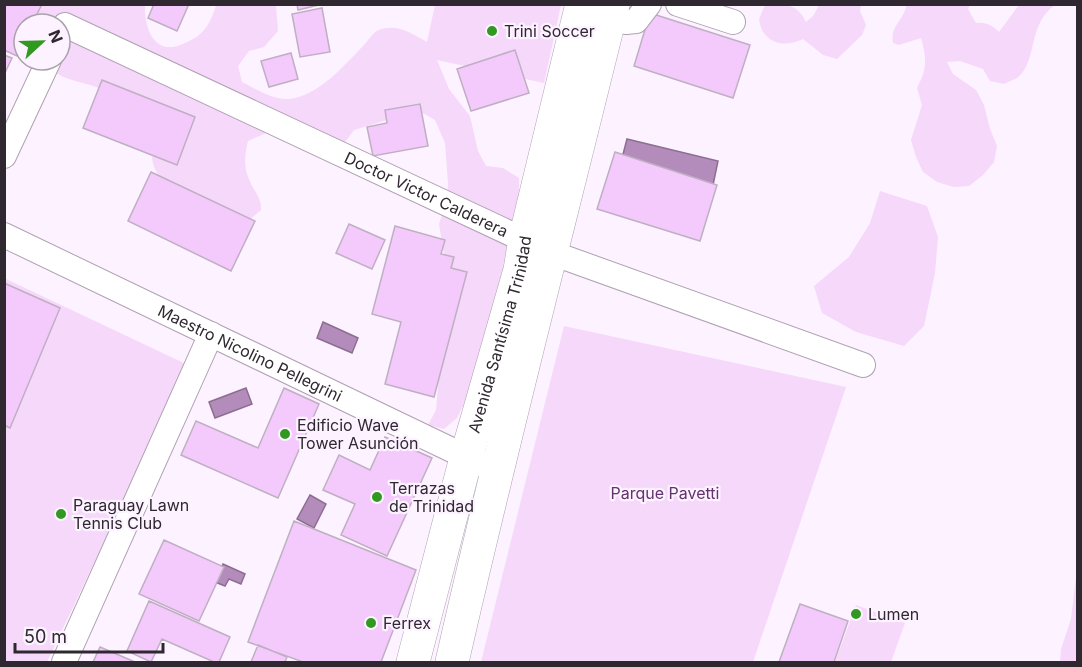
<svg xmlns="http://www.w3.org/2000/svg" width="1082" height="667" font-family="Inter,sans-serif">
<style>
.green{fill:#f5d8fa}
.water{fill:#b48cbb;stroke:#8c6e91;stroke-width:1.5}
.building{fill:#f4cafc;stroke:#bfafc2;stroke-width:1.5}
.lines{fill:none;stroke-linecap:round;stroke-linejoin:round}
.street-casing{stroke:#b0a0b3;stroke-width:26}
.primary-casing{stroke:#b0a0b3;stroke-width:34}
.street{stroke:#fff;stroke-width:24}
.primary{stroke:#fff;stroke-width:33}
.poi-dot{fill:#319820;stroke:#fdf2ff;stroke-width:2}
.labels{text-anchor:middle;dominant-baseline:central;stroke-width:4.5;stroke-linejoin:round;paint-order:stroke}
.poi-label{font-size:16px;fill:#2f2830;stroke:#fdf2ff;text-anchor:start}
.street-label{font-size:16px;fill:#2f2830;stroke:#fdf2ff}
.park-label{font-size:16px;fill:#64326e;stroke:#fdf2ff}
</style>
<rect width="100%" height="100%" fill="#fdf2ff"/>
<path class="green" d="M770,4c17,0 28,1 36,18l7,-6 6,-11h42l-1,6 6,14 -4,10 -25,24 -14,-4 -20,-16c-12,6 -29,8 -39,-6 -3,-3 -4,-10 -5,-14l5,-12z
M907,4l63,1 -2,4 8,14c9,-1 16,2 23,9l20,-27h36c-28,19 -17,57 -38,73 -4,2 -9,4 -13,6l-14,-3 -7,-12 -23,-8 -13,1 6,12 23,16 8,15 6,24 7,17 -3,16 -11,13 -14,11 -15,1 -17,-5 -14,-10 -7,-15 -5,-17 11,-35 -5,-17c10,-19 10,-29 4,-50l-22,7 -6,-2c-3,-18 10,-21 14,-39z
M37,5h108c-1,24 10,53 40,38 9,-4 16,-8 22,-17 4,-6 7,-14 9,-21h60l2,26 -14,16 -15,4 -11,15 4,16c14,7 30,18 47,17 29,-3 55,-33 74,-53 5,-5 10,-14 16,-16 17,-7 34,4 48,12l8,-37h126l-17,78 -107,-23 12,29 21,27 8,35 8,15 17,2 16,10v17l-15,66 -4,35 -28,91 -15,31 -13,11 -16,-4 8,-15 5,-59 5,-20 -2,-77 -5,-30 8,-24 1,-17 -3,-40 -10,-23 -14,-8h-8l-59,18 -11,15 -70,-15 -25,11c-3,13 -5,25 1,38 4,12 13,18 12,31l-27,23c-25,-17 -80,-43 -82,-76l22,-15c-21,-15 -46,-39 -68,-51 -18,-9 -40,-9 -56,-22l10,-9v-36h-29z
M880,191l47,15 11,31 -3,36 -11,53 -20,20 -48,-14 -34,-19 -8,-27 35,-29 21,-34z
M4,278l184,87 -141,297h-42z
M564,326l282,61 -93,275h-272z
M1077,568v94h-17l1,-13 10,-30z
M856,605l49,18 -14,39h-56z"/>
<path class="water" d="M627,139l91,22 -5,24 -92,-23z
M323,322l35,16 -6,15 -35,-15z
M246,388l6,16 -37,14 -6,-16z
M310,495l16,9 -12,24 -17,-9z
M223,564l22,10 -4,10 -12,-5 -4,7 -10,-4z"/>
<path class="building" d="M4,4h38l-10,20h-8v18l-7,14 -13,-6z
M154,4h35l-12,27 -29,-13z
M297,4h26l-25,6z
M322,8l8,44 -30,5 -8,-43z
M650,13l100,32 -17,53 -99,-32z
M515,50l14,43 -58,18 -14,-42z
M291,53l7,26 -29,8 -8,-26z
M4,55l8,3 -8,17z
M102,80l93,37 -18,48 -94,-37z
M420,104l8,42 -55,10 -6,-29 20,-4 -2,-13z
M615,152l102,33 -17,56 -103,-32z
M151,172l104,49 -24,50 -103,-50z
M349,224l36,16 -13,29 -36,-16z
M395,226l50,14 -4,14 13,3 -3,11 16,4 -33,125 -49,-13 16,-62 -29,-8z
M4,283l56,25 -50,120 -6,-3z
M284,388l35,16 -41,94 -97,-43 15,-34 62,27z
M385,437l47,21 -45,98 -46,-21 14,-31 -32,-14 16,-35 31,15z
M294,521l122,49 -35,92h-78l-55,-20z
M164,540l60,27 -25,54 -60,-27z
M149,601l81,36 -11,25h-5l-52,-23 -11,23 -24,-11z
M800,604l48,17 -14,41h-55z
M258,645l29,12 -2,5h-34z
M100,647l35,15h-42z"/>
<g class="lines">
<defs>
<g id="street">
<path d="M678,4l55,18"/>
<path d="M609,19l17,3 10,-1 13,-17"/>
<path id="s1" d="M65,25l487,228 311,112"/>
<path d="M4,156l45,-96"/>
<path id="s2" d="M4,235l477,229"/>
<path d="M64,662l147,-328"/>
</g>
<g id="primary">
<path id="s3" d="M413,662l53,-204 54,-188 5,-31 57,-235"/>
<path d="M452,662c50,-220 107,-438 161,-658"/>
</g>
</defs>
<use href="#street" class="street-casing"/>
<use href="#primary" class="primary-casing"/>
<use href="#street" class="street"/>
<use href="#primary" class="primary"/>
</g>
<g class="poi-dot">
<circle cx="492" cy="31" r="6"/>
<circle cx="285" cy="434" r="6"/>
<circle cx="377" cy="497" r="6"/>
<circle cx="61" cy="514" r="6"/>
<circle cx="856" cy="614" r="6"/>
<circle cx="371" cy="623" r="6"/>
</g>
<g class="labels">
<g class="poi-label">
<text x="504" y="31">Trini Soccer</text>
<text x="297" y="425">Edificio Wave<tspan x="297" dy="18">Tower Asunción</tspan></text>
<text x="389" y="488">Terrazas<tspan x="389" dy="18">de Trinidad</tspan></text>
<text x="73" y="505">Paraguay Lawn<tspan x="73" dy="18">Tennis Club</tspan></text>
<text x="868" y="614">Lumen</text>
<text x="383" y="623">Ferrex</text>
</g>
<g class="street-label">
<text stroke="none"><textPath href="#s1" startOffset="399">Doctor Victor Calderera</textPath></text>
<text stroke="none"><textPath href="#s3" startOffset="339">Avenida Santísima Trinidad</textPath></text>
<text stroke="none"><textPath href="#s2" startOffset="273">Maestro Nicolino Pellegrini</textPath></text>
</g>
<g class="park-label">
<text x="665" y="493">Parque Pavetti</text>
</g>
</g>
<rect width="1082" height="667" fill="none" stroke="#2f2830" stroke-width="12"/>
<g transform="translate(42 42) rotate(68)"><circle r="28" fill="#fdf2ff" stroke="#aba1ac" stroke-width="1.5"/>
<path d="M0-4.5L10 22L0 15L-10 22Z" fill="#319820"/>
<text y="-9" font-size="16" font-weight="bold" text-anchor="middle" fill="#2f2830">N</text>
</g>
<path d="M15 643v9h148v-9" fill="none" stroke="#2f2830" stroke-width="3"/>
<text x="24" y="643" font-size="18" fill="#2f2830" stroke="#fdf2ff" stroke-width="4.5" paint-order="stroke">50 m</text>
</svg>
